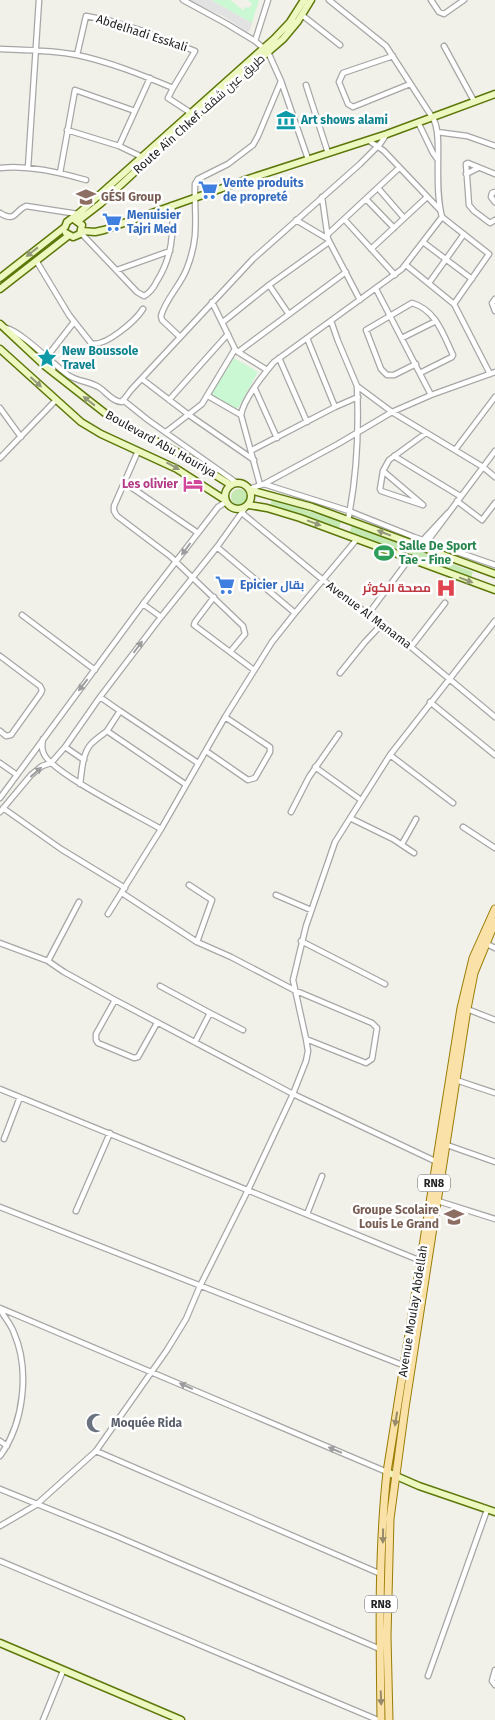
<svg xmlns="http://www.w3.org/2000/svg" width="495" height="1720" font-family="'Fira Sans',Cairo,sans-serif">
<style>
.grass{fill:#c5e9b2}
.park{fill:#c9f8d3}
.parking{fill:#e2e2e2}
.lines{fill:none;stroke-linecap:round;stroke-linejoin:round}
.street-casing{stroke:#a6a6a6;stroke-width:7}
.secondary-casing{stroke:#5d780a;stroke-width:9}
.primary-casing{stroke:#997d06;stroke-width:9}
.street{stroke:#fff;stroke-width:4.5}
.secondary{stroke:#edf8c1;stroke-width:6}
.primary{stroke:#f9e1a7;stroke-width:7}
.oneway{fill:#929879}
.oneway2{fill:#9c9c9c}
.oneway3{fill:#988b6b}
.labels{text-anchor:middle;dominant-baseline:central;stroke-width:5;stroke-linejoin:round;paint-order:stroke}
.shield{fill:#fff;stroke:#646464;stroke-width:1}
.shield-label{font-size:11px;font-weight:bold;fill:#222}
.street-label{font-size:12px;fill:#222;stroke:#fff}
.culture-label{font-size:12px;font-weight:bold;fill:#0d838f;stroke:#fff;text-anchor:start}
.shop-label{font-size:12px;font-weight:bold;fill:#366cbe;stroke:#fff;text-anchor:start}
.education-label{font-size:12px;font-weight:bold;fill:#785e54;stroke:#fff;text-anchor:start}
.hotel-label{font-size:12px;font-weight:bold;fill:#b23c85;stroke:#fff;text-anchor:end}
.leisure-label{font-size:12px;font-weight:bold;fill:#27864d;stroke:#fff;text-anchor:start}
.health-label{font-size:12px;font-weight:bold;fill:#be3a42;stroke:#fff;text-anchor:end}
.worship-label{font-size:12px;font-weight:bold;fill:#5b616d;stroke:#fff;text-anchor:start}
</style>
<rect width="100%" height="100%" fill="#f1f0e9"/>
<path class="grass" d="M231 497a8 8 0 1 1 16 0a8 8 0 1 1-16 0Z
M272,500l69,21 -2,7 -69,-22z
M352,525l56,22 -2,7 -56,-22z
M411,548l62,24 -2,6 -62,-23z"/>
<path class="park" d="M211,0h19l13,10 3,-3 3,1 3,-4 -4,-4h11l-7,23z
M234,358l24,14 -21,38 -27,-15z"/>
<path class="parking" d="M188,0h23l41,23 -2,7 -3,2 -20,-14z"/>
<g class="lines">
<defs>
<path id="street" d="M183,0l44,24 28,17 13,11 13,29 27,78
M329,0l57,46 48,74c5,11 4,26 4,38 0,19 -1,40 4,59l47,37
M431,0l8,12 5,2 20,-14
M302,15l38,30
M255,41l13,-41
M444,46l30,55
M0,49c26,1 52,1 77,6 33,7 65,20 96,33l-5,10 23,15
M77,55l9,-39 25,5 32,10 52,20 -22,37
M393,56l-50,17 -4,9 9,22 5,3 57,-23
M306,85l22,68
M418,122l15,31 5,7
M67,130l52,16 23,11
M437,132l30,4 28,10
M368,140l16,11 56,59
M119,146l31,-68
M0,168c29,-3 58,4 86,12
M28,168l11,-168
M60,173l15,-83 60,21
M466,174l12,-6
M495,174l-27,-11 -2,1 3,41 5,6 16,12 5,-3
M378,188l26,30
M495,192l-3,1 -1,4 4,5
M322,197l6,42 32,61
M366,199l28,29
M0,213c16,10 14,-2 26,-7l52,8
M344,219l51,56
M296,220l32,19
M81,233l56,59 7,4c6,-3 10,-9 13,-15 15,-24 17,-48 15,-76
M327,235l72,-67
M423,242l49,37
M371,249l56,-52
M37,262l32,53 22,28c14,5 45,-23 52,-34
M406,265l48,39 36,70
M117,270l53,-19
M429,283l35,-49
M269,285l19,28
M376,289l55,106
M495,299l-3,4 3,8
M212,302l23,47 3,3 29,18
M454,304l35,-50
M331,321l7,20 19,45 35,26 91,55 12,10
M223,322l46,-37 60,-43
M6,328c16,4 47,36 62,47 10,7 22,6 32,13 7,5 13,14 22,14l9,-12 122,-131 107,-95 20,-20 6,-9
M180,337l-18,-17 -1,-4c5,-18 20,-31 26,-48 13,-33 7,-52 8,-84l3,-5 30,-15 25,-19 5,-9 23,-55
M307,338l28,69
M402,338l34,-17
M238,352l108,-80
M46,358l28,-36
M279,358l28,64
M416,364l-22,11h-7l-6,-6 -15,-39 46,-27c24,7 31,31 41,52l-1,2 -32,16
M142,379l47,36 65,45
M255,389l22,49
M208,396l33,19
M123,400l25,20 89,63
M169,400l59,-66
M0,408l21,29
M166,432l36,-28 33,-55
M252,450l83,-43 23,-10
M455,450l40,-53
M138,451l-24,55v5l3,5 53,40 73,70 2,8 -15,18
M394,456l66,40
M0,458l56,-58
M383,471l40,34
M125,483l73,50
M264,484l85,27 65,26 81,28
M260,485l-19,-70c3,-17 22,-40 33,-53l128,-93 40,-52
M249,489l15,-5 74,-40 54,-32 39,-17 64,-23
M457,501l25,19 13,-17
M423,505l-42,-14 -1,-2 3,-18 6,-11 37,-27
M242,513l81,67 88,67 84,70
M348,520c9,-44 11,-89 9,-134
M427,542l68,-91
M217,547l78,66
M420,547l3,-7 25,-27
M214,597l-19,25 -1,3 60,45
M143,604l18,13
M369,613l41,-55
M22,615l73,55
M411,647l34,-44
M0,656l40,30 2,4 -1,3 -30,42 -5,1 -6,-5
M340,673l25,-31 17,-18
M100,697l20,14
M430,702l65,53
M43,739c-1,5 -2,10 1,15 8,19 95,62 117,75
M65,747l19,13
M206,751l42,29 7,-2 15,-26v-5l-45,-30
M390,755l63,48
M0,763l17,12
M315,767l46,33
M80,784c2,-13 2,-30 11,-40 5,-5 11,-9 16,-13
M185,784l-78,-53 13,-20 78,52
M0,798l143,-194 75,-97 8,-5
M3,808l58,41 64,39
M0,812l31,-37 11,-9 9,-3 14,-16 35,-50 61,-80 56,-70 28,-39
M291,812l18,-35 30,-43
M350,818l43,21 21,14
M463,827l32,21
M402,844l14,-25
M189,885l23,15 -15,42
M122,893l75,49 34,15 63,33 78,33 5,5 -5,31 -6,4 -60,-24
M276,895l35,15
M79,902l-31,59 16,11 51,28 178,94 144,68
M108,914l53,-85 64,-112 47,-75 23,-29 62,-74
M301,941l84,43
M0,943l48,18
M485,943l10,5
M160,986l50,27 -15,29
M115,1000l-19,34v6l2,3 36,15 4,-1 19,-34
M467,1009l28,11
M210,1013l33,17
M456,1080l39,13
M0,1089l421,172
M4,1139l16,-42
M447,1145l48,17
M438,1201l57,18
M0,1207l405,159
M76,1211l34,-78
M307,1214l15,-38
M0,1308l387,164
M0,1309c4,8 11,15 14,24 16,37 10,90 -14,123
M0,1441l7,5
M96,1451l285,123
M0,1489l116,47 264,113
M0,1526l36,-21 60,-54 71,-101 19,-31 14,-33 48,-96 45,-96 13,-33 2,-10 -2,-12 -13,-59 13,-54 29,-84 55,-87 105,-134
M0,1561l378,159
M495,1670l-3,11 3,4
M428,1676l59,-166
M43,1720l20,-49"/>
<path id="secondary" d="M78,221l22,-17 115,-106 68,-59 15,-18 13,-21
M82,231l13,1 9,-2 144,-51 139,-45 108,-40
M66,233l7,4 7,-3 2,-9 -7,-5
M0,278l65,-51 2,-5 11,-8 196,-175 16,-17 14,-22
M0,289l68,-53
M0,324l45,42 65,51 78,41 43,27
M0,349l81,73 20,12 76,35 48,31
M225 496a13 13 0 1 1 26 0a13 13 0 1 1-26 0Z
M250,490l62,17 183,67
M249,505l18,3 33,10 195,72
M387,1472l32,14 76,26
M0,1643l181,77"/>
<path id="primary" d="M381,1720c-1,-82 -3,-166 6,-248l74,-464 12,-50 22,-49
M389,1720l-2,-84 3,-117 15,-111 62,-399 7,-36 21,-51"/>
</defs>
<use href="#street" class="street-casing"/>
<use href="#secondary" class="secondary-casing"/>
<use href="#primary" class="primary-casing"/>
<use href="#street" class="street"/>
<use href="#secondary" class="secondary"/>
<use href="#primary" class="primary"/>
</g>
<defs><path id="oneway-solid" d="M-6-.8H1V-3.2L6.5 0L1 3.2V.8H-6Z" transform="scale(1.25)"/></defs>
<g class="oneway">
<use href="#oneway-solid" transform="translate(32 252) rotate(142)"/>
<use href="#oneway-solid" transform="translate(36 382) rotate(42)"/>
<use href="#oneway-solid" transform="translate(89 401) rotate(-142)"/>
<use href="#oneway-solid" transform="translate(173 466) rotate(29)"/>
<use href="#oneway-solid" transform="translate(314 523) rotate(20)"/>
<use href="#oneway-solid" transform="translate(384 533) rotate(-159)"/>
<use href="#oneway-solid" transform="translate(466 580) rotate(21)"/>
</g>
<g class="oneway2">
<use href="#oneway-solid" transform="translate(186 549) rotate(127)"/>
<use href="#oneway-solid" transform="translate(138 647) rotate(-53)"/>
<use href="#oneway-solid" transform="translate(83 685) rotate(128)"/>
<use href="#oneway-solid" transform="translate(36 772) rotate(-41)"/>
<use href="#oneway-solid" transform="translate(186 1386) rotate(-156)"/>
<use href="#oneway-solid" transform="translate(335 1450) rotate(-157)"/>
</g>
<g class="oneway3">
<use href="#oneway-solid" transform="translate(396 1419) rotate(99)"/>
<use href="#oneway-solid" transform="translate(383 1536) rotate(91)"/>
<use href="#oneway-solid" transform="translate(381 1698) rotate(88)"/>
</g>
<defs>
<symbol id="museum-bare" viewBox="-9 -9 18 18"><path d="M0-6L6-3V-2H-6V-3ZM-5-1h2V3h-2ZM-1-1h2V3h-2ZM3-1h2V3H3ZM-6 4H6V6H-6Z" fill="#0f9aa8" stroke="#fff" stroke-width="2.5" paint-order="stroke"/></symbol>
<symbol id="supermarket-bare" viewBox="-9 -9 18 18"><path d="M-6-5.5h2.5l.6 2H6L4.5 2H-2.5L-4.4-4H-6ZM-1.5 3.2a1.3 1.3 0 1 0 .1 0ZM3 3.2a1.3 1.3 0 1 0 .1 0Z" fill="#3f7fe0" stroke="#fff" stroke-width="2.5" paint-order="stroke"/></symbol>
<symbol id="school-bare" viewBox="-9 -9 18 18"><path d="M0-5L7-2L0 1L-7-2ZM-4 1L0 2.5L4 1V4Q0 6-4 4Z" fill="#8d6e63" stroke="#fff" stroke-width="2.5" paint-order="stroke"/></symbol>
<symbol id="sight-bare" viewBox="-9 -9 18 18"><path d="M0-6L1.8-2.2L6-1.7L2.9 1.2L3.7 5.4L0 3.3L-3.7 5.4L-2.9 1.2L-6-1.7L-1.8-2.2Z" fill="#0f9aa8" stroke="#fff" stroke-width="2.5" paint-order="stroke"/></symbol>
<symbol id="hotel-bare" viewBox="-9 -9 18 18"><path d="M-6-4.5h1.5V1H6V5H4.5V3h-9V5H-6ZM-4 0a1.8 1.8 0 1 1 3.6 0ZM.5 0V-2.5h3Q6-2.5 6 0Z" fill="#d1479c" stroke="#fff" stroke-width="2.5" paint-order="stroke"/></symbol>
<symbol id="stadium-bare" viewBox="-9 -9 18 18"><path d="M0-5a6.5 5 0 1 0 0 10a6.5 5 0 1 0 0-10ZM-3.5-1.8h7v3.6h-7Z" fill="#2e9e5b" stroke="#fff" stroke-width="2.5" paint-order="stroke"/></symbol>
<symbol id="hospital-bare" viewBox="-9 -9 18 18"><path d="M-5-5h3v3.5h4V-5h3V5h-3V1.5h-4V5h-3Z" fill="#e0444e" stroke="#fff" stroke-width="2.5" paint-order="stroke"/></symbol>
<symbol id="mosque-bare" viewBox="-9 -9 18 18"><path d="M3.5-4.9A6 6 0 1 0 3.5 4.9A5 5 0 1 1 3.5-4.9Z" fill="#6b7280" stroke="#fff" stroke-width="2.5" paint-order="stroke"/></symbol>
</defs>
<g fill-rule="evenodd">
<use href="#museum-bare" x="272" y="106" width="28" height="28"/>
<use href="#supermarket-bare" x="194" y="176" width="28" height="28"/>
<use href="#school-bare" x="72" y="183" width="28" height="28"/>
<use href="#supermarket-bare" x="98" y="208" width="28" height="28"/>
<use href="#sight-bare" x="33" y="344" width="28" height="28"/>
<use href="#hotel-bare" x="179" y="470" width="28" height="28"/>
<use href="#stadium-bare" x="370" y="539" width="28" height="28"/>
<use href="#supermarket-bare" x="211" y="571" width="28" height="28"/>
<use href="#hospital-bare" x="432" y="574" width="28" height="28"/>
<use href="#school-bare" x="440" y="1203" width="28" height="28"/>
<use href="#mosque-bare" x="82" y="1409" width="28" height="28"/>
</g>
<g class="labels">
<g class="shield">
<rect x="418" y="1174.5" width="32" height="17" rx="4"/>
<rect x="365" y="1595.5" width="32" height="17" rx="4"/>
</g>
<g class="shield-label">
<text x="434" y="1183">RN8</text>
<text x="381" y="1604">RN8</text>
</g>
<g class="street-label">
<text transform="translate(142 33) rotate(18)">Abdelhadi Esskali</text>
<text transform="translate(199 114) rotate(-42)">Route Aïn Chkef طريق عين شقف</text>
<text transform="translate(161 444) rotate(29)">Boulevard Abu Houriya</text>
<text transform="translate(369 615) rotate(37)">Avenue Al Manama</text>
<text transform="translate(413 1311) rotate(-81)">Avenue Moulay Abdellah</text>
</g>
<g class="culture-label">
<text x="301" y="120">Art shows alami</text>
<text x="62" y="351">New Boussole<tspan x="62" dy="14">Travel</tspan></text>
</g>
<g class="shop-label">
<text x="223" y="183">Vente produits<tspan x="223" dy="14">de propreté</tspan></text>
<text x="127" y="215">Menuisier<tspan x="127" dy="14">Tajri Med</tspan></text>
<text x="240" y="585">Epicier بقال</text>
</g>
<g class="education-label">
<text x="101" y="197">GÉSI Group</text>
<text x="439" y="1210" text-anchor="end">Groupe Scolaire<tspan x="439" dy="14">Louis Le Grand</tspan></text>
</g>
<g class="hotel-label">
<text x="178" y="484">Les olivier</text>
</g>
<g class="leisure-label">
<text x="399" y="546">Salle De Sport<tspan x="399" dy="14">Tae - Fine</tspan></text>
</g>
<g class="health-label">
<text x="431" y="588">مصحة الكوثر</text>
</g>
<g class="worship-label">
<text x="111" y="1423">Moquée Rida</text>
</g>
</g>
</svg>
